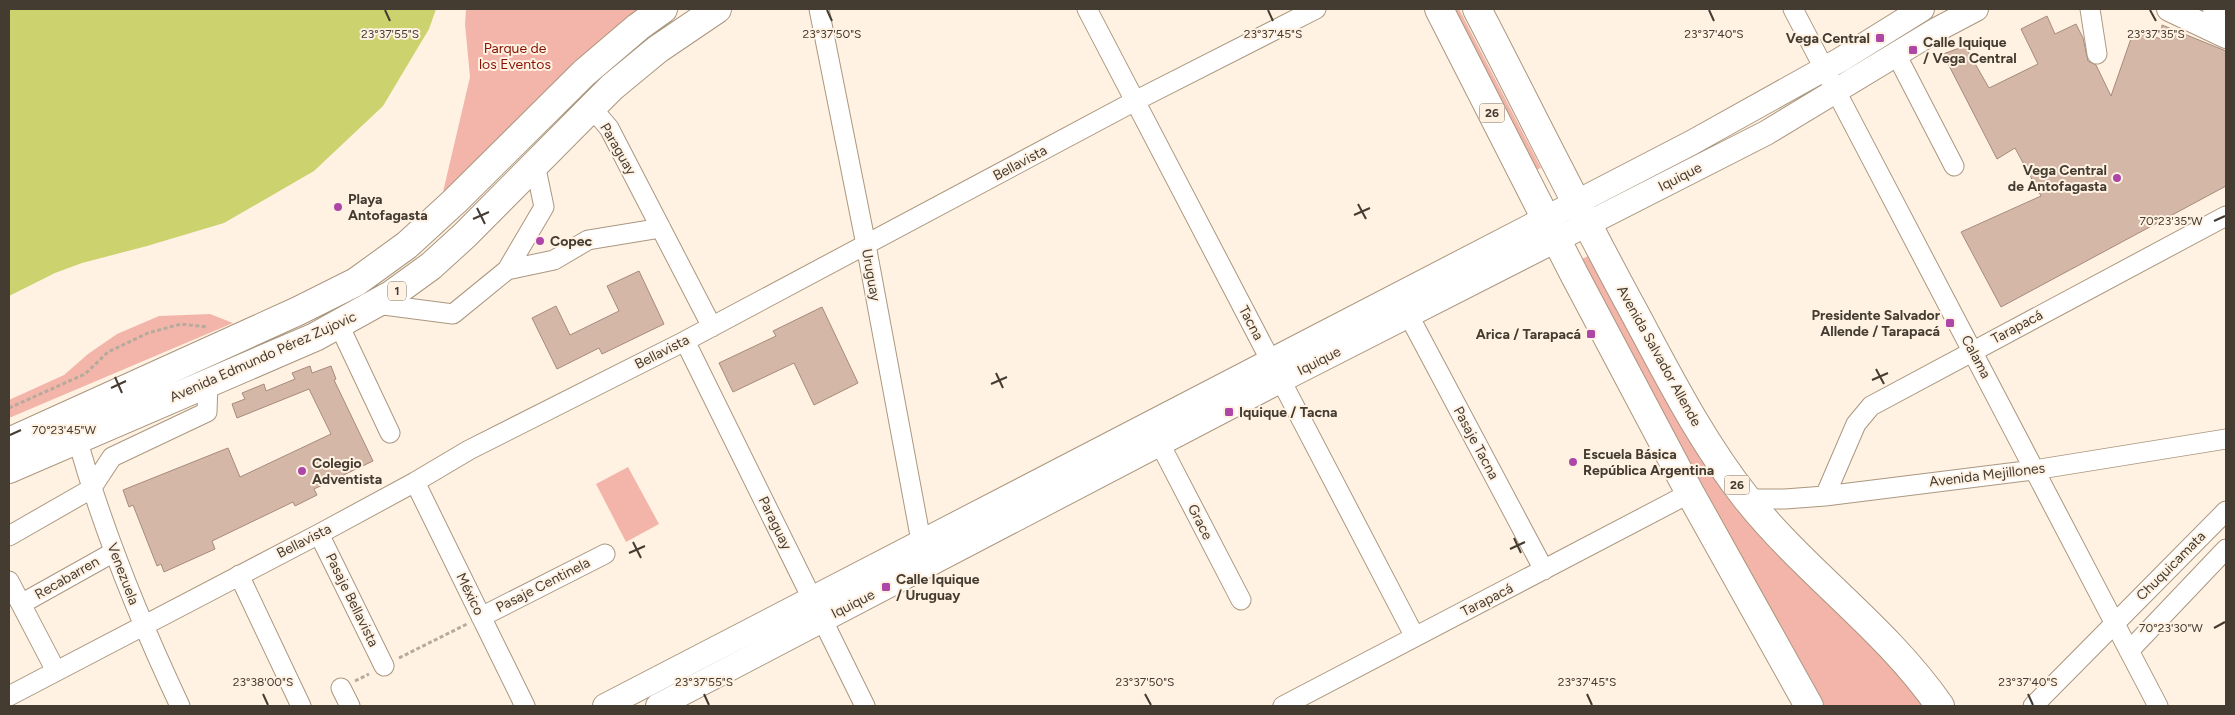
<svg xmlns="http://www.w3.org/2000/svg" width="2235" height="715" font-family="Figtree,sans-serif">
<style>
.green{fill:#f3b5a9}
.water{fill:#cbd26e}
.building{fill:#d5b7a7;stroke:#a68a7a}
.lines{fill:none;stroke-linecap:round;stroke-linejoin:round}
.minor-casing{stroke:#ab977f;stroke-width:21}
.major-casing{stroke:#ab977f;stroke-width:26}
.highway-casing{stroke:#ab977f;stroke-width:30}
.path{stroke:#b6aa9d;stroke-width:3;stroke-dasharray:4 2.5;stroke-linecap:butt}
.minor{stroke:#fff;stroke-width:19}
.major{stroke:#fff;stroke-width:24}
.highway{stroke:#fff;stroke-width:28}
.ticks{fill:none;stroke:#443b31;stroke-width:2}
.poi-dot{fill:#ae46a8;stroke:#fff2e3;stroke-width:2}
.labels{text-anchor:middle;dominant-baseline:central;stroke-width:4;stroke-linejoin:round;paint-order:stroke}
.shield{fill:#fff2e3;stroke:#7c7266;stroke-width:1}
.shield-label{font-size:12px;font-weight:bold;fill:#443b31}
.poi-label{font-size:14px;font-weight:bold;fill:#443b31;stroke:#fff2e3;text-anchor:start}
.park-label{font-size:14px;fill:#881002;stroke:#fff2e3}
.street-label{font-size:14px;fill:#443b31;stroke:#fff2e3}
.ticks-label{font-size:12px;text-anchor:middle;fill:#443b31;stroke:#fff2e3;stroke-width:4;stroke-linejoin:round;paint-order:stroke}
</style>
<rect width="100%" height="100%" fill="#fff2e3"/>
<path class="green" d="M466,9h173l-38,30 -158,153 27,-115 -5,-53z
M1451,9h8l82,159 -7,3z
M1590,255l57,106 233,293 46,52h-105l-241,-446z
M210,314l23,9 -224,95v-18l55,-25 24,-21 29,-20 42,-18z
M628,467l31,57 -33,18 -30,-58z"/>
<path class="water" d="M9,9h427l-7,20 -46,77 -69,65 -90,52 -77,23 -65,17 -27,10 -46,23z"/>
<path class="building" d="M2047,16l8,18 21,-10 7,14 5,23 8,4 15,31 23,-66 27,9 1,-14 64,26v135l-225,121 -40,-75 80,-36 -26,-48 -18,11 -54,-105 22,-8 24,42 49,-24 -17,-35z
M639,271l25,53 -62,30 -3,-6 -42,21 -25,-51 24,-12 14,29 49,-24 -12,-25z
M822,307l36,76 -44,22 -20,-42 -61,29 -14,-29 57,-27 -3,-5z
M310,366l2,7 19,-7 5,13 -2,1 39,81 -59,28 3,6 -22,11 -2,-4 -81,39 3,8 -51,23 -3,-8 -4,2 -24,-61 -4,2 -6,-17 105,-42 12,29 91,-43 -22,-45 -72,29 -5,-14 13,-5 -3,-6 22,-9 2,7 29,-12 -3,-6z"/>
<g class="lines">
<defs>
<path id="minor" d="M819,9l47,236 55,296
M1087,9l328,628
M1793,9l365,697
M2090,9l7,45
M1896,54l58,112
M591,107l18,21 103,199
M507,270l47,-10 34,-20 73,-12
M376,304l77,10 54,-44 37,-63 -9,-43
M1409,316l135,254
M339,325l51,108
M685,341l180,365
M77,438c26,93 62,181 103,268
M1160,444l81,156
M415,482l110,224
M1825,496l31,-72 15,-18 355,-190
M1747,499h38l40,-3 209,-26 192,-31
M319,534l65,132
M9,536l82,-47 21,-32 95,-45 1,-28
M239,575l62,131
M9,581l47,90
M21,604l93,-52
M481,617l124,-63
M2129,651l97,-102
M341,688l9,18
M9,696l310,-162 96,-52 54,-32 216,-109 450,-240 181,-92
M1283,706l407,-213
M2033,706l193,-195"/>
<path id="major" d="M2169,9l57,27
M2215,9l11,5
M605,706l1086,-563 149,-83 82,-51
M658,706l637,-333 471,-240 172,-104 38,-20"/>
<path id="highway" d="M1439,9l135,265 116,219 119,213
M1477,9c52,100 102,202 156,301 35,65 68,131 114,189 59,74 139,129 193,207
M9,442l289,-131 58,-29 51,-37 48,-44 129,-128 54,-46 25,-18
M9,469l306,-132 76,-42 40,-29 34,-31 147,-148 46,-38 59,-40"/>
</defs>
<use href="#minor" class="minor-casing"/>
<use href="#major" class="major-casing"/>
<use href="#highway" class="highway-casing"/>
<path class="path" d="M9,408l76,-34 23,-22 40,-19 33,-9 26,3
M399,658l68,-34
M355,681l14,-7"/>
<use href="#minor" class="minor"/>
<use href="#major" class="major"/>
<use href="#highway" class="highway"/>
</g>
<path class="ticks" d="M385,10l5,11M827,10l5,11M1268,10l5,11M1709,10l5,11M2150,10l6,11M1358,204l8,15M477,208l8,16M1354,215l16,-7M473,219l16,-7M2214,221l11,-5M1876,369l8,15M996,373l7,15M115,377l7,16M1872,380l16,-7M991,384l16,-7M111,388l15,-7M10,435l11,-5M1514,538l7,15M633,542l8,16M1510,549l15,-7M629,553l16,-7M2214,628l11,-6M263,694l5,11M704,694l5,11M1145,694l6,11M1587,694l5,11M2028,694l5,11"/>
<g class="poi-dot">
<rect x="1875" y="33" width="10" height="10" rx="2.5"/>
<rect x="1908" y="45" width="10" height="10" rx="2.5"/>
<circle cx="2117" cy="178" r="5"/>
<circle cx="338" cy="207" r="5"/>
<circle cx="540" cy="241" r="5"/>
<rect x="1945" y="318" width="10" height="10" rx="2.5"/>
<rect x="1586" y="329" width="10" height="10" rx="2.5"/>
<rect x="1224" y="407" width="10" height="10" rx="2.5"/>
<circle cx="1573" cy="462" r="5"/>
<circle cx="302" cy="471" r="5"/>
<rect x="881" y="582" width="10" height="10" rx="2.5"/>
</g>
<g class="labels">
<g class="shield">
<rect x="1479.5" y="103.5" width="25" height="19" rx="4"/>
<rect x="388" y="281.5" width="18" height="19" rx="4"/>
<rect x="1724.5" y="475.5" width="25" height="19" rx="4"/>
</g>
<g class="shield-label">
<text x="1492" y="113">26</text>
<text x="397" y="291">1</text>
<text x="1737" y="485">26</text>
</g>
<g class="poi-label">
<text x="1870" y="38" text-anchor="end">Vega Central</text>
<text x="1923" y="42">Calle Iquique<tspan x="1923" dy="16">/ Vega Central</tspan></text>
<text x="2107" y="170" text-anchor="end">Vega Central<tspan x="2107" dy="16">de Antofagasta</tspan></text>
<text x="348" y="199">Playa<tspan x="348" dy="16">Antofagasta</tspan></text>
<text x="550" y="241">Copec</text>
<text x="1940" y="315" text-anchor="end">Presidente Salvador<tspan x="1940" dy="16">Allende / Tarapacá</tspan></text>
<text x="1581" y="334" text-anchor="end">Arica / Tarapacá</text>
<text x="1239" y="412">Iquique / Tacna</text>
<text x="1583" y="454">Escuela Básica<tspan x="1583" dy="16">República Argentina</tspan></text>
<text x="312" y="463">Colegio<tspan x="312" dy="16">Adventista</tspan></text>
<text x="896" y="579">Calle Iquique<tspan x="896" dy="16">/ Uruguay</tspan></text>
</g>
<g class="park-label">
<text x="515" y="48">Parque de<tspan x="515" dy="16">los Eventos</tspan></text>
</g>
<g class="street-label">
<text transform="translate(618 149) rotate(60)">Paraguay</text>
<text transform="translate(1020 163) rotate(-28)">Bellavista</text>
<text transform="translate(1680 177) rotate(-27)">Iquique</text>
<text transform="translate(871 275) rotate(80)">Uruguay</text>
<text transform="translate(1251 323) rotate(62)">Tacna</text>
<text transform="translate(2017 327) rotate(-28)">Tarapacá</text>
<text transform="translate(662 352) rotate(-27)">Bellavista</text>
<text transform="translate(1659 356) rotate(61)">Avenida Salvador Allende</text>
<text transform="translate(263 357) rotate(-24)">Avenida Edmundo Pérez Zujovic</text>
<text transform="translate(1976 357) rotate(62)">Calama</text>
<text transform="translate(1319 361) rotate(-27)">Iquique</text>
<text transform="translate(1476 443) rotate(62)">Pasaje Tacna</text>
<text transform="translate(1987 475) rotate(-7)">Avenida Mejillones</text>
<text transform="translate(1200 522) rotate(63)">Grace</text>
<text transform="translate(775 523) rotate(64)">Paraguay</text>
<text transform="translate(304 541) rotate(-27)">Bellavista</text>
<text transform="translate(2171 566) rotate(-45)">Chuquicamata</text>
<text transform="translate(123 574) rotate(69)">Venezuela</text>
<text transform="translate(67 578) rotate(-30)">Recabarren</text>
<text transform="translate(543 585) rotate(-27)">Pasaje Centinela</text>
<text transform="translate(470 594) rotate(64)">México</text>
<text transform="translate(352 600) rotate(64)">Pasaje Bellavista</text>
<text transform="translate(1487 600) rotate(-27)">Tarapacá</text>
<text transform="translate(853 604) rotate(-27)">Iquique</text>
</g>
</g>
<g class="ticks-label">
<text x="390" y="38">23°37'55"S</text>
<text x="832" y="38">23°37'50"S</text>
<text x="1273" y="38">23°37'45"S</text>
<text x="1714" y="38">23°37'40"S</text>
<text x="2156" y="38">23°37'35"S</text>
<text x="2171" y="225">70°23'35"W</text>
<text x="64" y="434">70°23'45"W</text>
<text x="2171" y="632">70°23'30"W</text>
<text x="263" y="686">23°38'00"S</text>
<text x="704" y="686">23°37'55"S</text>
<text x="1145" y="686">23°37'50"S</text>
<text x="1587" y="686">23°37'45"S</text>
<text x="2028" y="686">23°37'40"S</text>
</g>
<rect width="2235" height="715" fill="none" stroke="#443b31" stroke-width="20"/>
</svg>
